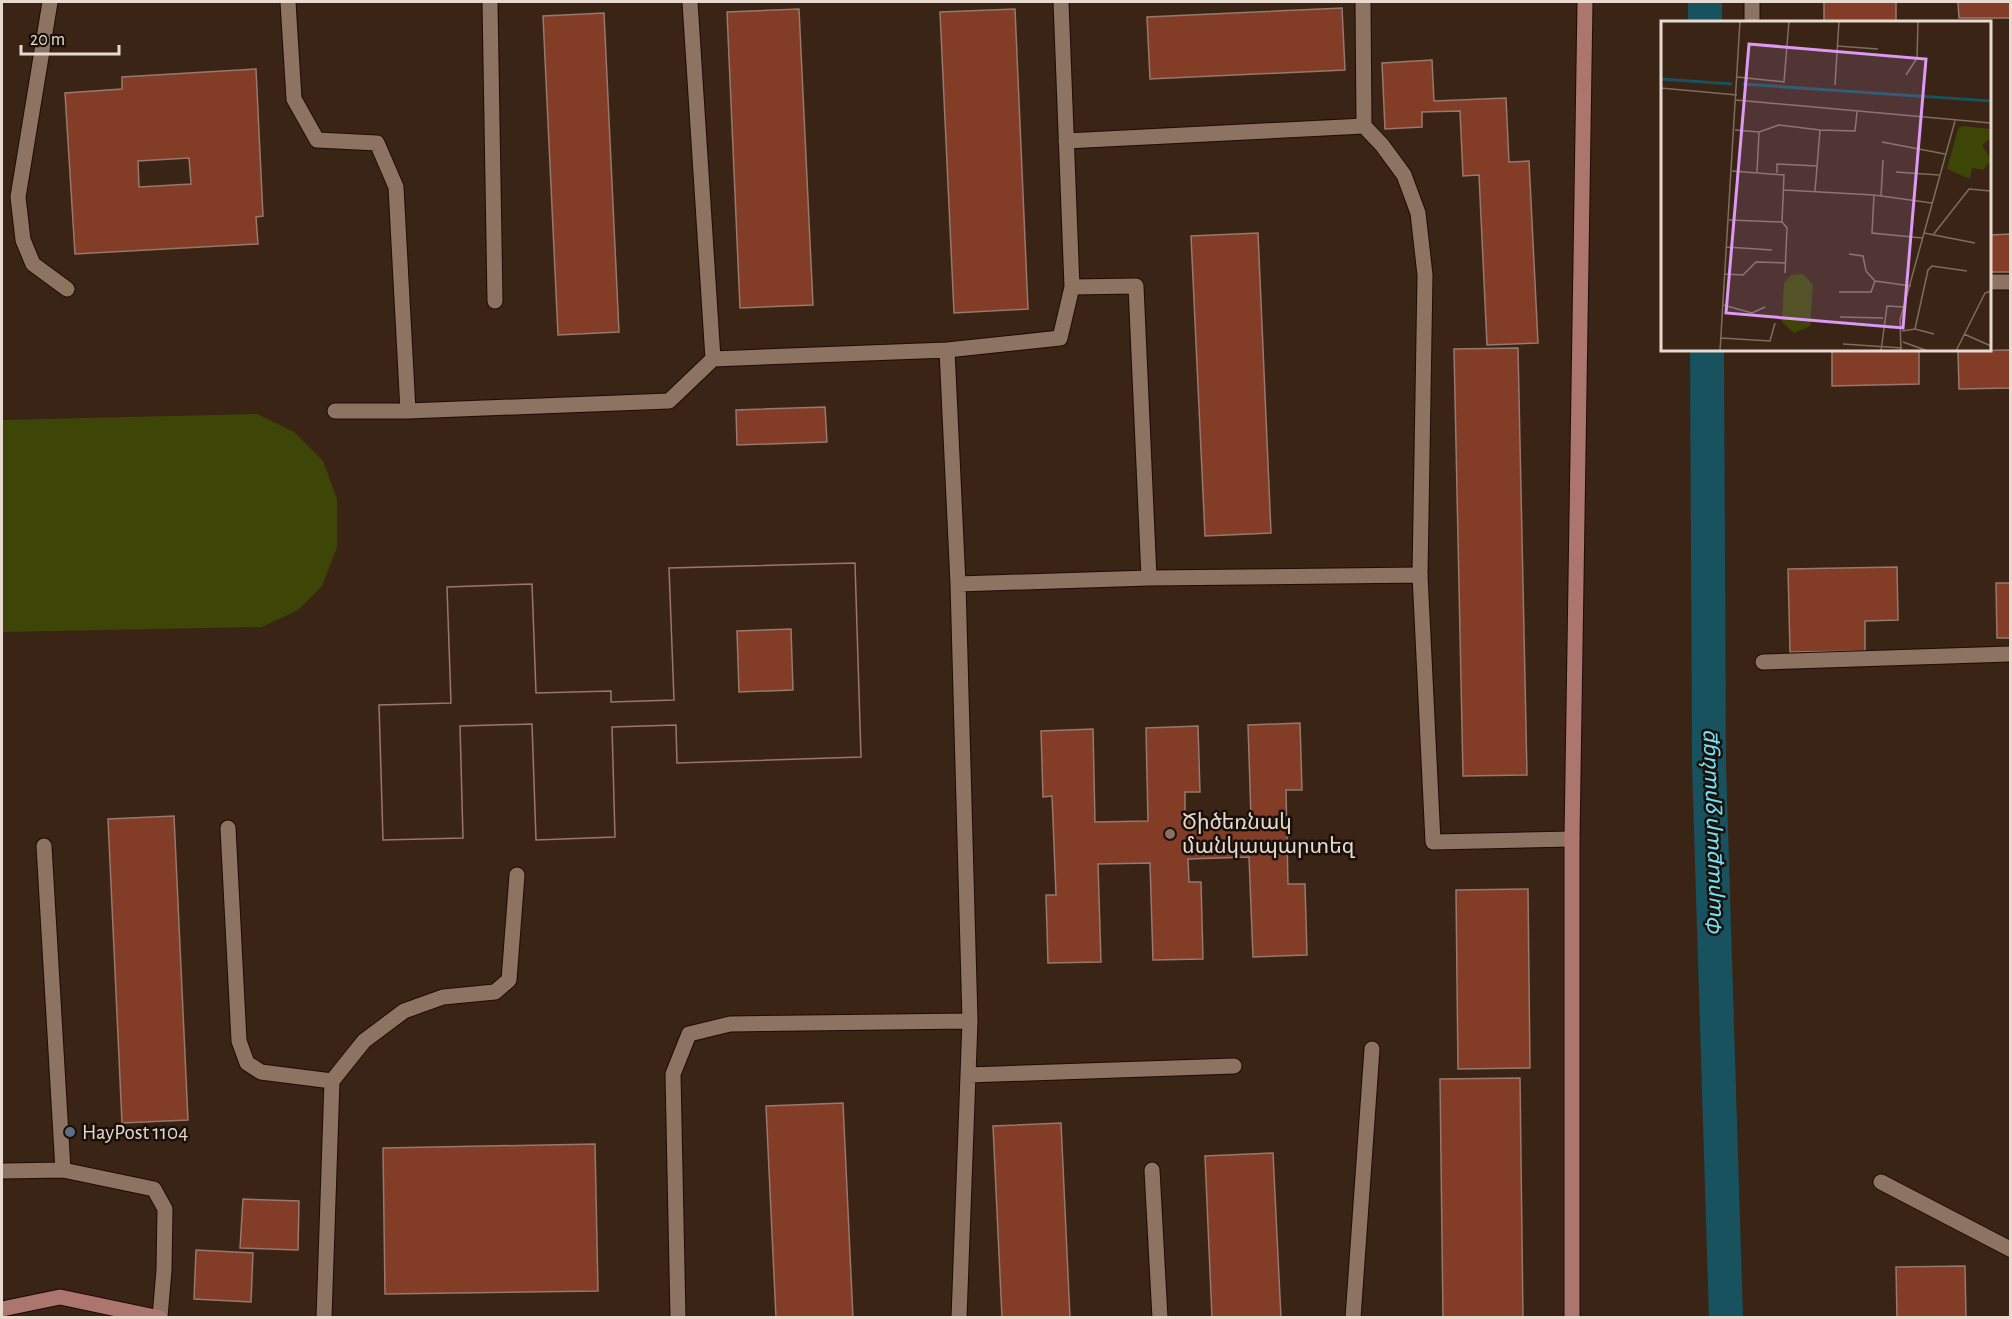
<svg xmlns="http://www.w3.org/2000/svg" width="2012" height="1319" font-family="'Alegreya Sans','Noto Sans Armenian',sans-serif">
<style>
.green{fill:#3d4606}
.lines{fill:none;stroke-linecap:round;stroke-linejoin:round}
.canal{stroke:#17525e;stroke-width:34}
.building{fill:#833d27;stroke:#97786e;stroke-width:1.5;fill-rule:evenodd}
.lane-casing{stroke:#200c01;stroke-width:17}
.street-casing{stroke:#200c01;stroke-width:17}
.secondary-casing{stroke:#200c01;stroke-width:17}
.lane{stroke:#8d7362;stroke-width:15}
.street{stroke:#8d7362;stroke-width:15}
.secondary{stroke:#ac756e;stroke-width:15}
.education-dot{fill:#8d6e63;stroke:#191009;stroke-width:2}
.service-dot{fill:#5c6f8a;stroke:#191009;stroke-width:2}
.labels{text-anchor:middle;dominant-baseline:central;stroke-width:5;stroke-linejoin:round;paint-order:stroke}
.poi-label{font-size:21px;fill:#e8dad0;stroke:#191009;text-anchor:start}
.water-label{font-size:22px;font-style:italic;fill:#74e1fa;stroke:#191009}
.inset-river{fill:none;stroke:#17525e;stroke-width:3}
.inset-road{fill:none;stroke:#7f6d60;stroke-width:1.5}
.view{fill:#dd99f4;fill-opacity:0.15;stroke:#dd99f4;stroke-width:3}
.inset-edge{fill:none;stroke:#e8dad0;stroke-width:3}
</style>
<rect width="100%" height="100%" fill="#392415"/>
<path class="green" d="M257,414l37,18 29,29 14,38v48l-15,39 -24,24 -36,17 -260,5v-212z"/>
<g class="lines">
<path class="canal" d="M1705,2v20
M1707,350l2,415 17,553"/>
</g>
<path class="building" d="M1824,2h72v20h-72z
M1958,2h52v16h-51z
M1342,8l3,62 -195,9 -3,-62z
M799,9l14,296 -73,3 -13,-296z
M1015,9l13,300 -74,4 -14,-301z
M604,13l15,319 -61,3 -15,-319z
M1432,60l2,41 72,-3 3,64 20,-1 9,182 -51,2 -8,-170 -16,1 -3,-65 -38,1v15l-37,2 -3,-66z
M256,69l7,147 -7,1 2,27 -183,10 -10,-161 57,-4v-12zM189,158l2,26 -52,3 -1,-26z
M1258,233l13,300 -66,3 -14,-300z
M2010,234v38h-20v-37z
M1518,348l9,427 -64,1 -9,-427z
M1832,350h87v34l-87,2z
M2010,350v38l-51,1 -1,-38z
M825,407l2,35 -90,3 -1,-35z
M855,563l6,194 -184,6 -1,-38 -64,2 3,110 -79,3 -4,-116 -72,2 3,112 -80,2 -4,-135 72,-2 -4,-116 85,-3 4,109 75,-2v11l63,-2 -5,-132zM791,629l2,61 -54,2 -2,-61z
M855,563l6,194 -184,6 -1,-38 -64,2 3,110 -79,3 -4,-116 -72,2 3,112 -80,2 -4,-135 72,-2 -4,-116 85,-3 4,109 75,-2v11l63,-2 -5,-132z
M1897,567l1,53 -33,1v30l-75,1 -2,-83z
M1996,583h14v55h-13z
M1300,723l2,67h-16l2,94h17l2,71 -54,2 -4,-100 -61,2 1,23h12l2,77 -50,1 -3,-97 -52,1 3,98 -53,1 -2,-68h10l-4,-99 -9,1 -2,-66 52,-2 2,93 53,-1 -2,-93 52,-2 2,66h-15v28l66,-2 -3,-93z
M174,816l14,304 -66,3 -14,-304z
M1528,889l2,179 -72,1 -2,-179z
M1520,1078l3,240h-80l-3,-239z
M843,1103l10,215h-77l-10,-212z
M1061,1123l9,195h-68l-9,-192z
M595,1144l3,147 -213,3 -2,-146z
M1273,1153l8,165h-69l-7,-162z
M243,1199l56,2 -1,49 -58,-2z
M196,1250l57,3 -2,49 -57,-3z
M1965,1266l1,52h-69l-1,-51z"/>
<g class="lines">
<defs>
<path id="lane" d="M50,2l-32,195 5,43 10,24 34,25
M288,2l6,97 23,41 60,3 19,44 12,224
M490,2l5,299
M690,2l23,357
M1066,141l298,-15
M1072,287l64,-1 13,292
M947,350l11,234 12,437 -11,297
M335,411h73l261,-10 44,-42 234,-9 113,-12 12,-51 -11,-285
M958,584l191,-6 271,-3 13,267 139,-3
M228,828l11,213 8,22 14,9 71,9
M44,846l19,324
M968,1075l266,-9
M1152,1170l8,148
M2,1171l61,-1 91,19 11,20 -1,61 -4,47
M1881,1182l129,67
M324,1318l8,-237 32,-40 40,-30 39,-14 52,-5 14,-12 8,-105
M678,1318l-5,-244 16,-40 41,-10 240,-3
M1353,1318l19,-269"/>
<path id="street" d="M1363,2l1,124 18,19 22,30 14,38 7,62 -5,300
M1752,22v-20
M1990,282h20
M1763,662l247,-8"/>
<path id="secondary" d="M2,1309l58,-12 100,21
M1572,1318v-479l13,-837"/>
</defs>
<use href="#lane" class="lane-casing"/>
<use href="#street" class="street-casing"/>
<use href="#secondary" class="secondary-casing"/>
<use href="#lane" class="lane"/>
<use href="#street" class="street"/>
<use href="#secondary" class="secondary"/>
</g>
<circle class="education-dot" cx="1170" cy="834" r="6"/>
<circle class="service-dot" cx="70" cy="1132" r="6"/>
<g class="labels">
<g class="poi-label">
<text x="1182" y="822">Ծիծեռնակ<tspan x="1182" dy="24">մանկապարտեզ</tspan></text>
<text x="82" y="1132">HayPost 1104</text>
</g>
<g class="water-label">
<text transform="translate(1711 834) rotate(-92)">Փարաքար ջրանցք</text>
</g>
</g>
<g transform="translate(1661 21)">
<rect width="330" height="330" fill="#392415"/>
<path d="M301,105l29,3v9l-9,7 9,15 -8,10 -11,-2 -2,11 -23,-10 11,-40zM142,253l10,11 -3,41 -16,7 -12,-11 2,-39 7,-8z" fill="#3d4606"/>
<path class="inset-river" d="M0,58l71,5M81,63l249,17"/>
<path class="inset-road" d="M176,25l41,3M245,54l11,-17 1,-37M76,56l47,5 5,-61M174,64l4,-64M0,67l76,7M75,79l255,23M74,109l24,2 20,-7 41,5M221,121l63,12M71,150l52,4 -2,47 5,6 -2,45M96,151l2,-40M235,151l43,3M116,152v-9l40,2M123,169l90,5 58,8M154,170l5,-61 35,1 2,-19M213,174l-2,38 50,5M220,175l2,-36M68,199l53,2M263,212l51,10M272,214l36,-46 22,2M66,226l45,3M188,233l14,2 3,15 9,10 36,5M64,253l18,1 13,-13 30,1M178,271h32l4,-11M62,284l29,8 13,-6M179,296l43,1M254,308l13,-59 4,-4 35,5M241,310l13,-2 19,5M303,313l27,12M60,317l49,3 5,-18M242,321l25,9M182,323l59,4M59,330l20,-330M220,330l6,-45 17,1M240,330l-1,-31 55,-199M295,330l29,-58 6,-2"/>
<path class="view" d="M88,23l177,15 -23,269 -177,-15z"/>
<rect width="330" height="330" class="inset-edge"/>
</g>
<rect width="2012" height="1319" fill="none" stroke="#e8dad0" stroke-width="6"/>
<path d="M21 45v9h98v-9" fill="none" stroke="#e8dad0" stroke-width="3"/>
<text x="30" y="45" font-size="18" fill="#e8dad0" stroke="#191009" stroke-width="4.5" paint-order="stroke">20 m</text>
</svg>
